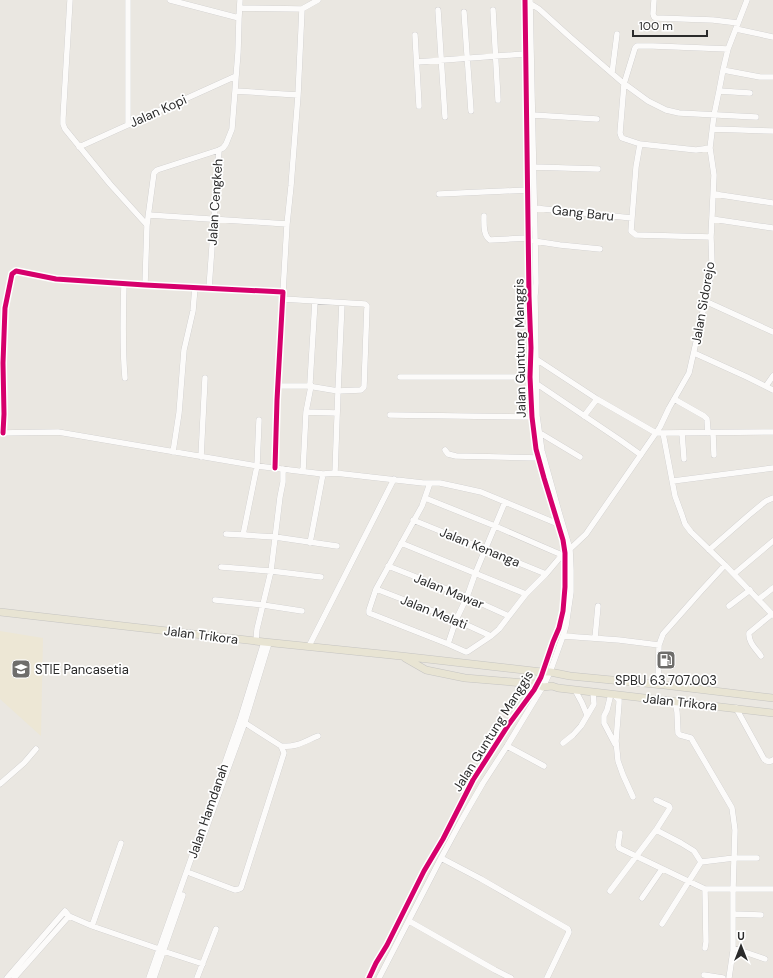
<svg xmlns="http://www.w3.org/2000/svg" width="773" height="978" font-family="'DM Sans',sans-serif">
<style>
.education{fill:#ede7d5}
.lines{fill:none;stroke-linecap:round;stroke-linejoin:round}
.minor-casing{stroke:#c7c6c6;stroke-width:6}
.major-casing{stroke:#c5c4c2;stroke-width:8}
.minor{stroke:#fcfbfa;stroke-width:5.5}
.major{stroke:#e8e4d3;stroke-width:7}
.cycleway-casing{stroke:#fff;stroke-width:8}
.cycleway{stroke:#d6006c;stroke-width:5}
.labels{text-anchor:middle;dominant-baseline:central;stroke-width:3.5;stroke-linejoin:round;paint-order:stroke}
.street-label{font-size:13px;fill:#2b2b2b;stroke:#fff}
.poi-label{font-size:13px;fill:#2b2b2b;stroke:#fff;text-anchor:start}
</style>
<rect width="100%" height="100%" fill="#eae7e1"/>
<path class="education" d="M0,631l43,7 -2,98 -41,-37z"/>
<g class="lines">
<defs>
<path id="minor" d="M70,0l-7,118v6l2,5 45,55 37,41
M128,0v125
M170,0l69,18
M654,0l-1,14 1,3 2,1 57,2 25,3
M531,4l8,5 31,28 52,45 26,19 18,9 13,3 77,4
M240,8l62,1 16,-9
M438,10l7,107
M493,10l5,90
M464,12l7,99
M736,29l37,8
M415,35l4,71
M417,62l108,-8
M723,70l37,7h13
M612,73l5,-39
M235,91l63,4
M719,91l31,2
M533,115l64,4
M713,129l60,2
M640,144l-18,-6 -1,-2 -1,-3 4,-49 11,-36 2,-2h16l75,3
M79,147l157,-71
M710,148l-14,2 -56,-6 -4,23 -5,64 5,4 75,2
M533,167l65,2
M439,194l89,-4
M714,194l59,9
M534,208l98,10
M149,215l138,9
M484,216c0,8 -1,19 6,24l38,-2
M712,219l61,9
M534,241l26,4 40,4
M124,284c-1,31 -2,62 1,94
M145,285l2,-60 7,-52 3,-3 62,-20 4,-2 3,-4 6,-15 6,-77 1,-34 1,-18
M209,288l10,-138
M283,292l4,-68 4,-38 7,-91 4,-86
M283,299l82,5 2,2 -3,81 -3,3 -23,1 4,-88
M315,301l-5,82 1,3 3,1 24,4 -3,82
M705,301l68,31
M694,353l53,24 26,13
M536,359l61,40 59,34 117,-1
M400,377h130
M537,384l83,56 21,15
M278,386h33l-5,26 -3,59
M766,386l7,-10
M674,399l30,17 3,3 1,14
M306,412l31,1
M390,415l142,2
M584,416l13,-17
M0,433l58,-1 199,34 66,8 12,-1 88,10h17l23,5 18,4 77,32
M3,433l1,-19 -1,-51 2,-55 7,-34 4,-3 40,8 89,6 138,7 -6,108 -2,68
M540,433l40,24
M663,433l12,63 7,19 3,9 6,8 34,33 48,50
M682,433l2,26
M713,433l1,22
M445,450l3,4 8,2 83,2
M173,452l6,-39 5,-63 9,-39 2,-24
M201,457l4,-79
M673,481l100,-13
M430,483l-8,23 -46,83 -7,21v3l79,31 18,8h1l24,-16 8,-7 27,-35 20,-20 16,-19
M425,498l70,28 67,29 3,-2
M413,520l133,54
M226,534l49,3 62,9
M243,535l14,-69 2,-46
M310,543l13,-69
M401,543l125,51
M570,549l16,-15 74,-107 9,-19 20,-35 20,-88 3,-21 -1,-27 3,-62 -4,-27 4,-33 5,-24 4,-21 5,-21 19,-49
M709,550l40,-35 17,-14 7,-3
M388,566l79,31 42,19
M221,567l50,4 50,6
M734,574l39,-33
M376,589l80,31 35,16
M759,599l14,-11
M215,600l48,5 39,6
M729,606l21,-16
M563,636l56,4 40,5
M595,638l3,-32
M256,641l1,-12 14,-58 9,-74 3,-15v-13
M448,644l8,-24 11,-23 8,-23 30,-72
M309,646l85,-167
M761,656c-5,-7 -13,-14 -12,-23l23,-19
M658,685l1,-40 4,-11 38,-43 24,-26
M575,690l7,13 5,12
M611,694l-4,16 -3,6v7l11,21
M614,695l5,5v3l-3,38 2,20 5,14 10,22
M675,702l2,10 1,21 2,2 11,3 41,70 3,22 -2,59v62l-4,27
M736,708l28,51c3,3 6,3 9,1
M242,721l39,25c15,2 24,-5 37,-10
M563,743l10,-8 8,-9 13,-22 -1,-12
M507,746l37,20
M0,784l24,-21 12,-14
M656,830l25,13 13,8 7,11
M620,833l-2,12 1,3 69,33 17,8h68
M198,851l47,-129 24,-79
M441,858l40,21 87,50 1,3 -22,46
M190,873l45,17 4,-1 2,-1 43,-135 -3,-7
M610,891l46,-61 14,-22 -1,-2 -13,-6
M642,898l20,-29
M733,914l28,1
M409,921l86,49 16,8
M662,924l39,-62 33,-4h23
M92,926l29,-83
M705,948l1,-6 -1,-53
M733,948l32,11
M704,975l19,3
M7,978l58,-67 4,5 23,10 67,23 4,2 40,13
M14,978l55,-62
M149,978l91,-258 24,-78
M154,978l29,-83
M197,978l19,-49
M369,978l7,-15 11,-18 37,-74 19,-32 30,-59 36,-56 25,-34 7,-13 12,-35 6,-14 4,-17 2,-24v-34l-2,-13 -19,-62 -8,-29 -4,-32 -2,-40 1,-29 -2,-52 -4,-296
M379,978l62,-120 20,-37 22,-38 24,-37 35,-58 1,-1 7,-15 13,-36 3,-10 5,-34v-22l-1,-21 -11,-37 -17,-61 -5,-35 -2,-120 1,-13 -6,-283"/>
<path id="major" d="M0,612l264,30 137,14 141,16h8l20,4 94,9 109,13
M405,658l21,12 39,8 71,6 7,3 9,-1 6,2 35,4 180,21"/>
</defs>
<use href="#minor" class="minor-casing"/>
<use href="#major" class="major-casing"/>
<use href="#minor" class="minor"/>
<use href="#major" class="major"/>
<defs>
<path id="cycleway" d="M3,433l1,-19 -1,-51 2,-55 7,-34 4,-3 40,8 89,6 138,7 -6,108 -2,68
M369,978l7,-15 11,-18 37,-74 19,-32 30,-59 36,-56 25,-34 7,-13 12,-35 6,-14 4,-17 2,-24v-34l-2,-13 -19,-62 -8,-29 -4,-32 -2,-40 1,-29 -2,-52 -4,-296"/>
</defs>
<use href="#cycleway" class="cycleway-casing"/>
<use href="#cycleway" class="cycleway"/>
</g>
<defs>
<symbol id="fuel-square" viewBox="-11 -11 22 22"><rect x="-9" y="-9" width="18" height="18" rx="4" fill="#6e6d6b" stroke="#fff"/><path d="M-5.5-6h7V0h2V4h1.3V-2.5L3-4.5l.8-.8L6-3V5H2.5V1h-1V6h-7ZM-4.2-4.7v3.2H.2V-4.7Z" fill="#fff"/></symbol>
<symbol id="university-square" viewBox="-11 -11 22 22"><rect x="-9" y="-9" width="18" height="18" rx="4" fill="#6e6d6b" stroke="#fff"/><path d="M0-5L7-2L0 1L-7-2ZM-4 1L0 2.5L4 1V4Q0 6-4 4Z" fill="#fff"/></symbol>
</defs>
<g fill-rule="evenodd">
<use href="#fuel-square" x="655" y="649" width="22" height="22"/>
<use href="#university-square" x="10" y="658" width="22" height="22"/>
</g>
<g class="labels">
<g class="street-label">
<text transform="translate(158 111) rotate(-24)">Jalan Kopi</text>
<text transform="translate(215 202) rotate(-86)">Jalan Cengkeh</text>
<text transform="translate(583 213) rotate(6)">Gang Baru</text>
<text transform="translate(703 303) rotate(-80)">Jalan Sidorejo</text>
<text transform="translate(520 348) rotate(-91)">Jalan Guntung Manggis</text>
<text transform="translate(480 547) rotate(22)">Jalan Kenanga</text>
<text transform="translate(449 591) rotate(22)">Jalan Mawar</text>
<text transform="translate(434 612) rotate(22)">Jalan Melati</text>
<text transform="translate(201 635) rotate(7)">Jalan Trikora</text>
<text transform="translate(680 702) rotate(6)">Jalan Trikora</text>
<text transform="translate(493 731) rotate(-58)">Jalan Guntung Manggis</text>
<text transform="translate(208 811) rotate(-71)">Jalan Hamdanah</text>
</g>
<g class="poi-label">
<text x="35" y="669">STIE Pancasetia</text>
<text x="666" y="680" text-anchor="middle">SPBU 63.707.003</text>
</g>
</g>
<g transform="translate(741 946)" stroke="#ffffff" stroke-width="3" paint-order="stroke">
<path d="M0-3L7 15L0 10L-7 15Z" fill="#2b2b2b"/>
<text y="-6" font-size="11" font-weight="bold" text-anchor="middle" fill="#2b2b2b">U</text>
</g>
<path d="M633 30v6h74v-6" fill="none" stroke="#2b2b2b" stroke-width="2"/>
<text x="639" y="30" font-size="12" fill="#2b2b2b" stroke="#ffffff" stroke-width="3" paint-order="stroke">100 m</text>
</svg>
